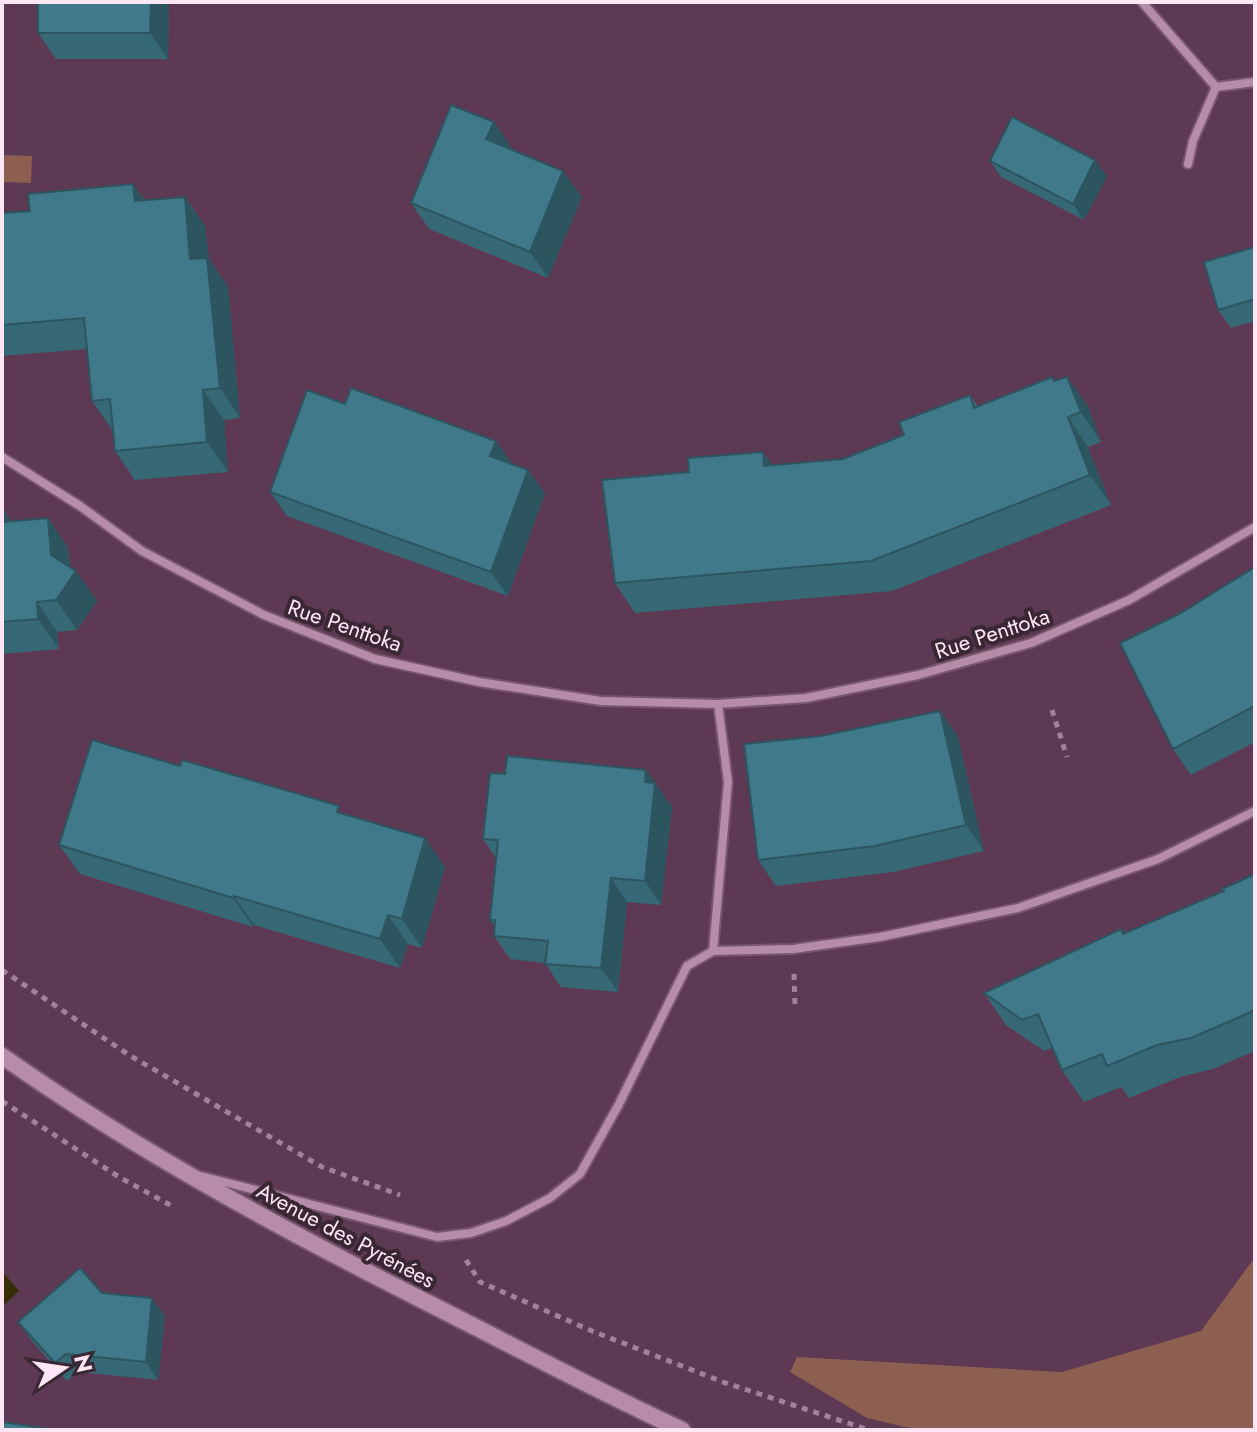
<svg xmlns="http://www.w3.org/2000/svg" width="1257" height="1432" font-family="Jost,sans-serif">
<style>
.green{fill:#8c5f51}
.water{fill:#352e07}
.lines{fill:none;stroke-linecap:round;stroke-linejoin:round}
.minor-casing{stroke:#77576d;stroke-width:12}
.secondary-casing{stroke:#77576d;stroke-width:20}
.path{stroke:#a28298;stroke-width:5;stroke-dasharray:6 6;stroke-linecap:butt}
.minor{stroke:#b78ca9;stroke-width:8}
.secondary{stroke:#b78ca9;stroke-width:16}
.wall{fill:#376876}
.shaded-wall{fill:#2d5560}
.building{fill:#407989;stroke:#2d5560;stroke-width:2}
.labels{text-anchor:middle;dominant-baseline:central;stroke-width:8;stroke-linejoin:round;paint-order:stroke}
.street-label{font-size:22px;fill:#fee6f5;stroke:#392733}
</style>
<rect width="100%" height="100%" fill="#5e3953"/>
<path class="green" d="M2,155l30,1 -1,27 -29,-1z
M1255,1257v173h-337l-51,-12 -77,-46 7,-15 265,15 139,-41z"/>
<path class="water" d="M2,1271l17,20 -17,16z"/>
<g class="lines">
<defs>
<path id="minor" d="M1142,2l74,85
M1188,164l5,-23 23,-54 39,-5
M2,457l78,49 62,45 122,64 111,44 104,23 122,19 117,3 88,-6 112,-23 113,-32 98,-43 126,-73
M718,704l10,78 -15,169 80,-2 87,-12 138,-29 140,-49 97,-48
M201,1176l236,61 34,-4 35,-12 44,-23 30,-24 39,-70 68,-138 26,-15"/>
<path id="secondary" d="M2,1056c138,97 285,176 436,252 81,41 162,84 244,122"/>
</defs>
<use href="#minor" class="minor-casing"/>
<use href="#secondary" class="secondary-casing"/>
<path class="path" d="M1052,710l15,47
M2,970l127,85 193,112 78,28
M794,974l1,34
M2,1101l117,76 53,29
M466,1260l14,22 112,49 131,51 146,48"/>
<use href="#minor" class="minor"/>
<use href="#secondary" class="secondary"/>
</g>
<path class="wall" d="M38,2h131l-1,57h-112l-18,-26z
M512,148l-1,1 71,48 -34,81 -119,-49 -18,-26z
M990,161l117,15 -23,44 -83,-43z
M133,184l12,16 40,-3 20,29 4,33 19,28 12,131 -16,2 4,52 -93,8 -20,-29 -2,-20 -21,-30 -5,-52 -85,7v-143l28,-2z
M1255,247v74l-24,7 -13,-18z
M1055,381l33,25 13,36 -13,5 23,58 -219,86 -257,22 -20,-30 74,-111 74,-20 9,13 71,-6 61,-24 66,-40 8,11z
M345,404l151,37 16,23 16,6 17,23 -37,103 -221,-80 -17,-24z
M2,511h2l8,11 36,-4 20,30 2,19 27,34 -20,29 -20,2 2,17 -57,5z
M1255,567v175l-64,33 -18,-26 6,-135z
M940,711l18,26 26,114 -91,21 -117,14 -18,-26 63,-124z
M646,770l26,37 -11,98 -34,-3 -9,90 -57,-5 -16,-24 -35,-4 -16,-23 1,-10 -5,-6 6,-62 -13,-19 22,-65z
M345,815l100,52 -23,81 -14,-4 -8,24 -146,-43 -1,2 -173,-53 -21,-29z
M1255,874v177l-42,18 -33,8 -51,21 -8,-11 -37,15 -22,-32 -10,-22 -8,3 -38,-26 -22,-32 240,-102z
M102,1293l63,23 -7,64 -80,-8 -11,9 -36,-41 -13,-18z"/>
<path class="shaded-wall" d="M151,2h18l-1,57 -18,-26z
M494,122l18,26 -8,17 -18,-26z
M1095,160l12,16 -23,44 -11,-16z
M563,171l19,26 -34,81 -18,-26z
M133,184l21,30 -19,-13z
M185,197l20,29 4,33 19,28 12,131 -20,-30 -30,-129z
M1067,377l21,29 13,36 -20,-30z
M203,390l21,30 4,52 -21,-30z
M1068,417l20,30 23,58 -21,-30z
M496,441l16,23 -22,-8z
M763,452l21,30 -20,-16z
M528,470l17,23 -37,103 -17,-24z
M4,511l21,30 -20,-19z
M48,518l20,30 3,31 5,-8 21,30 -20,29 -21,-30z
M37,602l20,30 2,17 -21,-30z
M940,711l18,26 26,114 -18,-26z
M646,770l26,37 -11,98 -16,-24z
M425,838l20,29 -23,81 -20,-29z
M611,878l16,24 -9,90 -17,-24z
M234,896l20,29 -1,2 -20,-29z
M388,915l20,29 -8,24 -20,-29z
M152,1298l13,18 -7,64 -12,-18z"/>
<path class="building" d="M38,2h113l-1,31h-112z
M451,105l43,17 -8,17 77,32 -33,81 -119,-49z
M1012,117l83,43 -22,44 -83,-43z
M133,184l2,17 50,-4 5,62 17,-1 13,130 -17,2 4,52 -92,9 -5,-52 -18,2 -8,-83 -82,7v-112l28,-2 -2,-17z
M1255,247v52l-37,11 -14,-48z
M1052,377l2,4 13,-4 14,35 -13,5 22,58 -219,86 -256,22 -13,-103 87,-8 -1,-14 75,-6 1,14 79,-7 61,-24 -5,-13 71,-27 4,13z
M351,388l145,53 -6,15 38,14 -37,102 -221,-80 37,-102 38,14z
M2,511h2l1,11 43,-4 3,37 25,16 -20,29 -19,2 1,17 -36,3z
M1255,567v139l-82,43 -53,-106 59,-29z
M940,711l26,114 -91,21 -117,14 -14,-116 77,-8z
M92,740l88,26 2,-6 134,39 23,7 -2,6 88,26 -23,81 -14,-4 -8,24 -146,-43 -1,2 -174,-53z
M507,756l139,14 -1,12 10,1 -10,98 -34,-3 -10,90 -56,-4 3,-23 -54,-5 1,-16h-5l8,-80 -15,-1 7,-66 15,1z
M1255,874v136l-15,7 -49,21 -34,7 -50,21 -5,-12 -40,16 -24,-56 -16,6 -38,-27 137,-64 2,5 101,-43 -2,-2z
M80,1268l22,25 50,5 -6,64 -80,-8 -11,9 -37,-41z
M2,1422l55,8h-55z"/>
<g class="labels">
<g class="street-label">
<text transform="translate(345 625) rotate(19)">Rue Penttoka</text>
<text transform="translate(992 633) rotate(-18)">Rue Penttoka</text>
<text transform="translate(346 1235) rotate(28)">Avenue des Pyrénées</text>
</g>
</g>
<rect width="1257" height="1432" fill="none" stroke="#fee6f5" stroke-width="8"/>
<g transform="translate(64 1368) rotate(77)" stroke="#392733" stroke-width="6" paint-order="stroke">
<path d="M0-6L14 30L0 20L-14 30Z" fill="#fee6f5"/>
<text y="-12" font-size="22" font-weight="bold" text-anchor="middle" fill="#fee6f5">N</text>
</g>
</svg>
